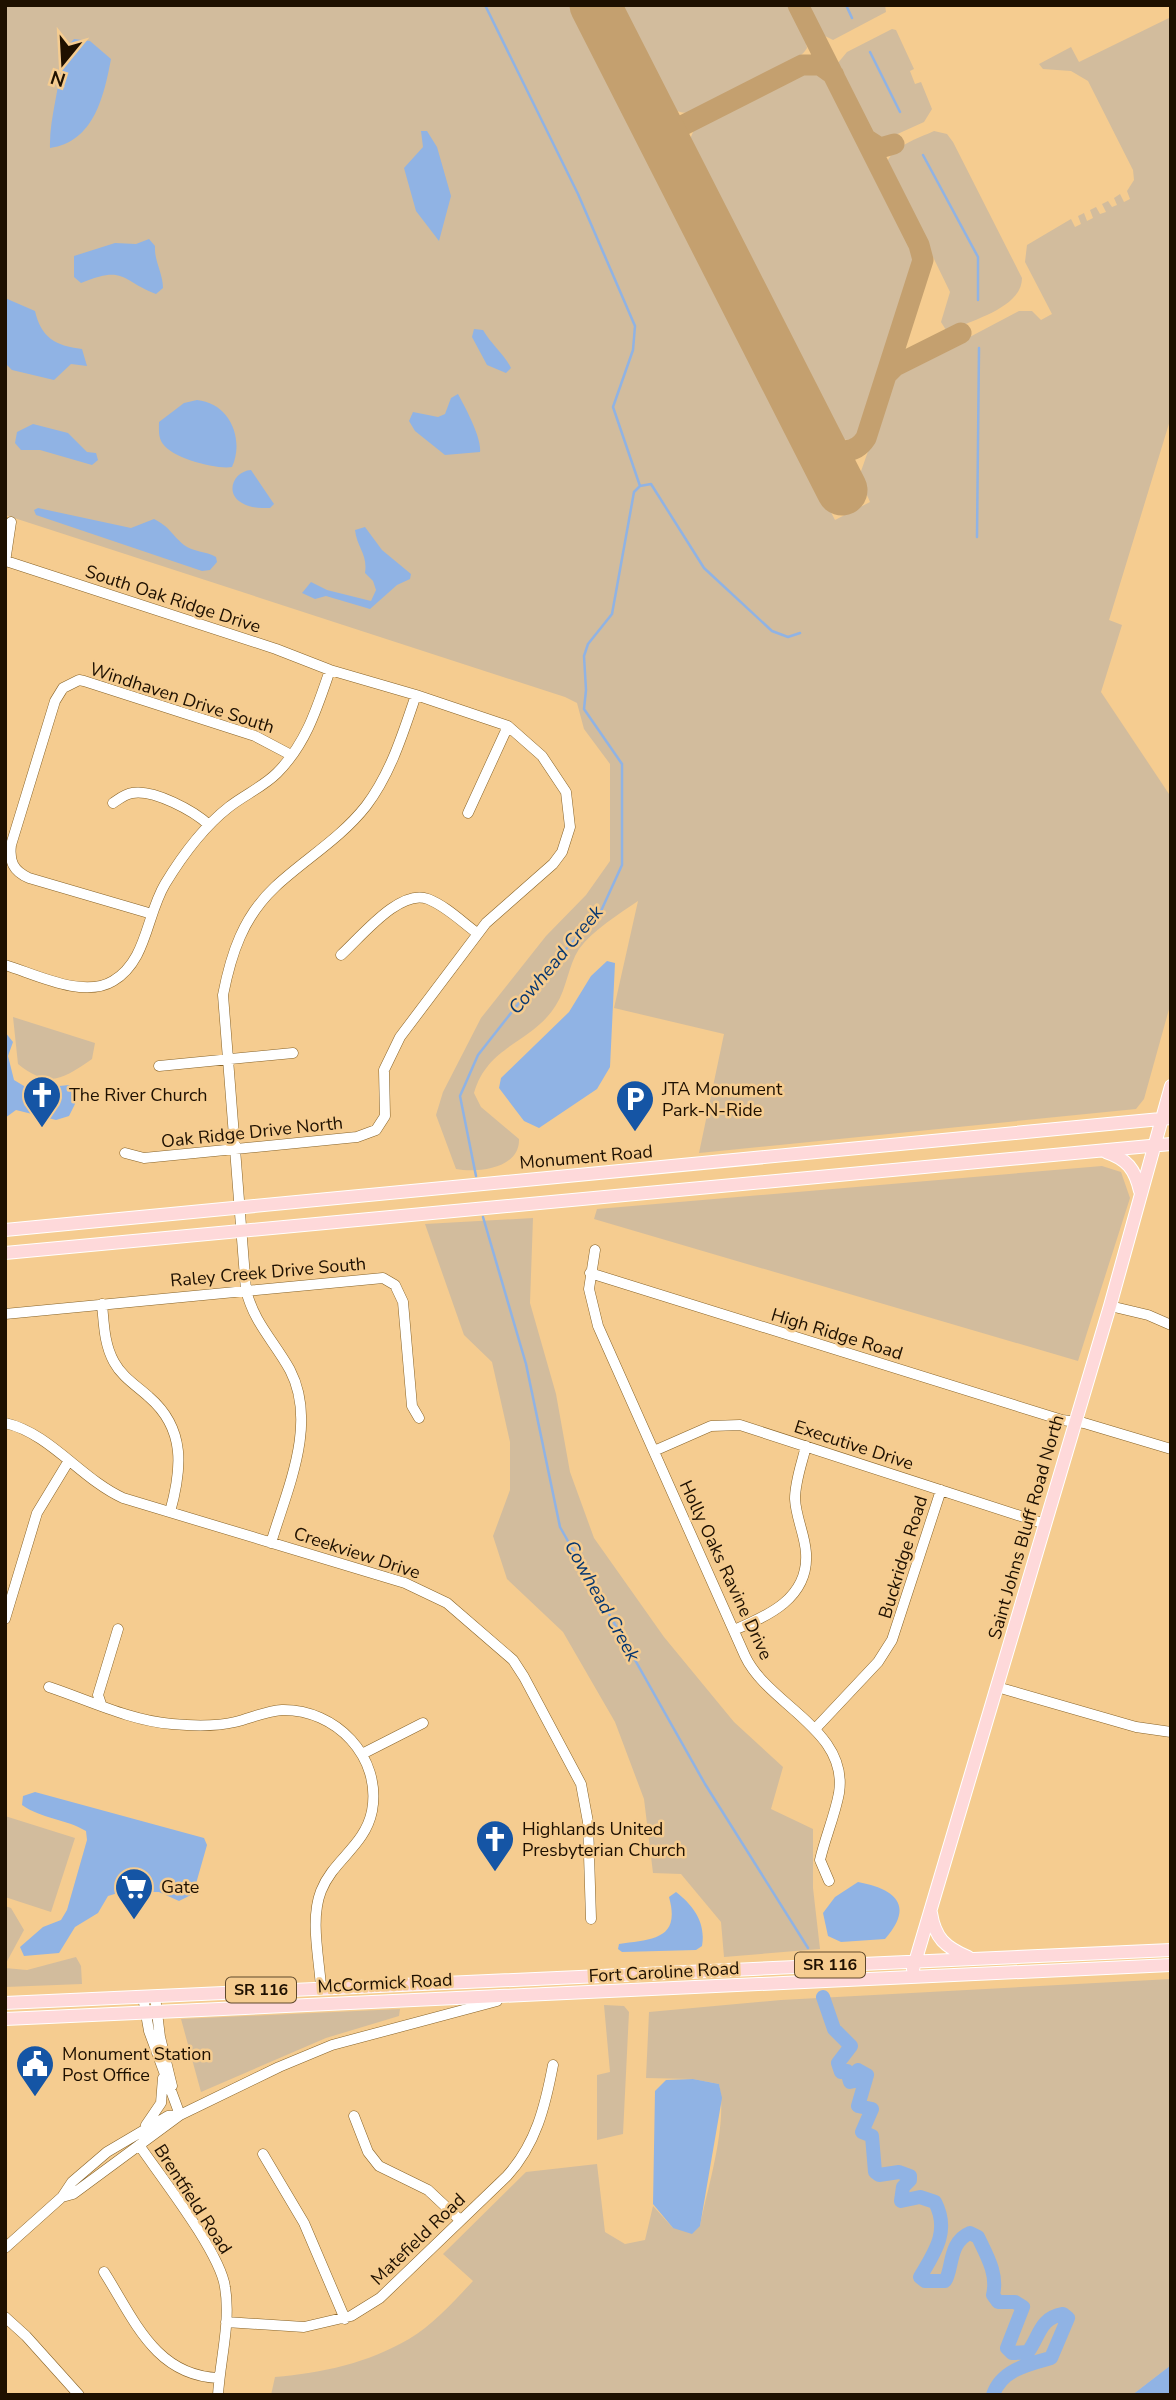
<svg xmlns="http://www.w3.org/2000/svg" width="1176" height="2400" font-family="'Nunito Sans',sans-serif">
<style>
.green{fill:#d2bc9d}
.water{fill:#90b3e4}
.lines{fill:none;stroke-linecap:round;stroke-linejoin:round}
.stream{stroke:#90b3e4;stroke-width:2.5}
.river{stroke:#90b3e4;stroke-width:14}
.taxiway{stroke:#c4a06f;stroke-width:21}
.runway{stroke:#c4a06f;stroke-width:51}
.minor-casing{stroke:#876226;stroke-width:11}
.major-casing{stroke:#fff;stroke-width:14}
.minor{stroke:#fff;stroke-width:10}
.major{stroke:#fed9da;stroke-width:12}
.labels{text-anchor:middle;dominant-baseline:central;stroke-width:5;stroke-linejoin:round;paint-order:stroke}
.shield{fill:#f5cc90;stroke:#5e482b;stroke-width:2}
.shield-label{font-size:16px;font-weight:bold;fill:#1e1000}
.street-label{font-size:18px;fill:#1e1000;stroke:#f5cc90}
.poi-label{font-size:18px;fill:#1e1000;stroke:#f5cc90;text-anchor:start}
.water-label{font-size:19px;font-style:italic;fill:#073770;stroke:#f5cc90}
</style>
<rect width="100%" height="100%" fill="#f5cc90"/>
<path class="green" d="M5,5h566l264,515 35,-18 -11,-25 35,-100 125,-66h13l9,9 11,-6 -27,-52 2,-17 44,-26 4,8 6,-3 -3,-8 6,-3 3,8 6,-3 -3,-8 6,-3 4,7 6,-2 -4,-8 6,-3 4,6 5,-2 -3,-7 6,-4 4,8 6,-3 -3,-8 7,-11 -1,-10 -45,-89 -17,-10 -28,-2 -4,-5 32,-17 8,15 92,-45v400l-62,203 13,5 -21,67 70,105v205l-27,97 -8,10 -437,44 25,-119 -110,-26 24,-107c-19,13 -45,29 -59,48 -11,17 -12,39 -23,56 -24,39 -68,39 -82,88l7,14 38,32c1,30 -42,34 -63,30l-20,-54 7,-23 38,-74 65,-82 40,-41 24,-34v-97l-26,-35 -7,-26 -12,-6 -560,-182z
M619,5h172l13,28 3,15c-9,18 -94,60 -115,64 -8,2 -14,0 -21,-4z
M805,5h80l1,7 -53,28 -14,-7z
M892,29l4,1 18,39 -4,2 5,13 6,-2 11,27 -8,13 -42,19 -11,-6 -34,-71 10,-12z
M815,70l12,9 9,15 78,154 2,10 -56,179 -10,4 -10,-3 -151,-296 6,-15 102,-52z
M934,131l13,3 6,8 69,136c0,29 -47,41 -70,52h-6l-5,-8 9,-30 -63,-130c8,-17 30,-23 47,-31z
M13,1017l82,26 -3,16c-29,20 -43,30 -74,5z
M1102,1166l19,6 9,26 -52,163 -484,-142 3,-10z
M533,1218l-3,85 26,91 14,78 24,66 70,99 70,85 49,45 -12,42 42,20v59l7,61 -96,8 -3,-35 -40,-48 -28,-1 -9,-74 -29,-77 -52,-90 -56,-53 -14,-43 17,-46v-48l-18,-80 -28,-27 -39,-111z
M5,1816l70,22 -24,74 -46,-15z
M5,1906l6,2 13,22 -19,35z
M76,1957l5,9 1,18 -77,3v-19l22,2z
M1171,1979v386l-39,30h-861l4,-18c47,-4 93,-14 134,-38 24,-14 45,-38 64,-58l-30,-27 83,-82 71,-8 8,68 20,12 20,-4 8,-34 20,22 27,-2c8,-40 28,-102 19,-142l-26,-5 -47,-1 3,-66 132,-12z
M604,2005l20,1 5,6 -6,122 -26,6v-65l13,-3z
M400,2009l-1,7 -73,22 -125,54 -20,-73z"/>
<path class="water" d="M74,39l16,2 21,18c-7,37 -17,83 -61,89 -1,-32 12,-63 10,-94z
M421,131h6l10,16 14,49 -12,45 -23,-30 -12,-43 19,-21z
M149,239l6,7c-1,15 8,27 8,42l-7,6c-36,-14 -31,-29 -75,-11l-7,-6v-21l41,-13 21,1z
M5,298l30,13c6,26 20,35 47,38l5,17 -16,-2 -17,16 -42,-10 -7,-7z
M474,329l9,1c8,14 21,24 28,38l-5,5 -19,-8 -15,-28z
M458,394c7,13 24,44 22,58l-35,3 -30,-24 -6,-10 4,-9 25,5 7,-3 6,-16z
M197,400c32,3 48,38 35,67 -15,3 -60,-9 -69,-23 -5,-7 -4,-14 -4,-22l25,-19z
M33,424l35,9 19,19 9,1 2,7 -6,5 -52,-15h-19l-6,-7 2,-11z
M251,470l23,34 -4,4c-10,0 -20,0 -28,-5 -18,-10 -8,-32 9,-33z
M38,508l93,20 23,-9c16,8 17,15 30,26 9,7 22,6 32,12l1,5 -7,8 -8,1 -166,-56 -2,-5z
M365,527l17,23 29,24 -1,5 -13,6 -27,24 -44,-13 -11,3 -13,-6 9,-11 16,8 44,11 5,-11 -3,-9 -8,-8c3,-19 -8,-25 -10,-43z
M607,961l8,2 -5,104 -13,22 -58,39 -15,-7 -25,-33 2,-10 68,-66 22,-36z
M5,1032l8,10 -5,14 6,24 15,9 40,-4 7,7 -1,12 -6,12 -13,4 -40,-10 -11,8z
M35,1792l169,46 3,7 -14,49 -14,7 -20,-9h-38l-13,4 -10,17 -23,14 -16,26 -35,3 -4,-9 23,-20 18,-7 6,-10 20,-70 -1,-9c-20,-12 -44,-12 -64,-26l1,-9z
M858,1882c37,7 57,23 27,57l-44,3 -13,-6 -5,-23 12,-16z
M676,1892c18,14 30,31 26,54l-6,4 -74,2 -4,-3 1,-5c33,-5 62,-4 50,-47z
M693,2079l26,5 3,14 -22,128 -8,8 -19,-6 -20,-24 2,-113 11,-11z
M1171,2365v30h-39z"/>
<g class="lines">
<path class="stream" d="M485,5l93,189 57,132 -2,24 -20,57 27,79
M846,5l6,13
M870,52l30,60
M923,155l55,102v43
M977,537l2,-189
M476,1176l-16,-80 18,-41 55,-70 68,-74 21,-46v-101l-38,-55 2,-19 -2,-34 4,-12 24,-30 22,-122 6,-6 11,-2 53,84 68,63 16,6 12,-4
M483,1217l43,147 34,163 145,257 103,164"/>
<path class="river" d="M823,1997l11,32 17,17 -13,17 3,9 6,-1 3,11 5,-1 3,-11 9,5 -9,31 14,3 -10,23 10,4 3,36 4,3 20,-3 11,4v4l-7,7 -2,14 19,-4 15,5c15,29 0,50 -15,75l5,4h20c8,-11 3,-39 25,-48l8,4c9,19 20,37 15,58l5,7h17l8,5 -16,41 5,5 16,-1c12,-17 12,-34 35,-38l5,4 -17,40c-22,6 -50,12 -58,37"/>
<path class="taxiway" d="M798,5l121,240 4,15 -57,178c-13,20 -31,13 -49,3
M662,136l140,-71h18l14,10
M866,139l14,9 14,-4
M887,374l8,-8 66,-33"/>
<path class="runway" d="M595,5l247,485"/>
<defs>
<path id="minor" d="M6,561l270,88 54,21 86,25 92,31 34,30 24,36 4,35 -8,25 -9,12 -67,59 -86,114 -16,33 1,46 -9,14 -19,7 -213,21 -19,-5
M5,562l6,-40
M113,803c6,-4 12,-9 19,-10 22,-4 62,18 77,32
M468,813l40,-87
M152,914l-123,-36c-16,-7 -20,-17 -18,-33l44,-144 8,-13 16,-8 5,1 171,55 36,19
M341,955c20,-18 59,-67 87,-56 18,7 34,23 49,34
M5,965c30,9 78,34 108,16 34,-20 33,-65 52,-97 17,-28 37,-56 64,-77 15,-12 34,-20 48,-34 29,-29 40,-65 53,-103
M159,1066l134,-13
M595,1250l-6,39 9,37 147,330c23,49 104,74 94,137 -4,22 -14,45 -19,67l9,21
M590,1273l472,147 22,3 87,26
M102,1304c2,20 2,40 12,58 8,15 23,24 35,35 37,32 33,72 21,115
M1110,1306l38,9 23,10
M5,1314l378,-36 12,7 8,17 9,104 7,12
M5,1423c45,10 76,56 118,75l282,85 42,20 66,57 11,17 57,107 7,38 3,97
M654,1451l57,-25 29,-1 305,99
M271,1543c16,-54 47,-119 19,-173 -16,-29 -36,-47 -44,-80l-23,-295c8,-41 20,-78 52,-108 30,-28 65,-48 91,-81 25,-33 37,-73 50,-111
M5,1619l32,-106 31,-51
M734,1630c34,-14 75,-32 72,-77 -1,-18 -10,-35 -11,-54 0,-18 7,-36 11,-53
M49,1687c39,13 82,34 123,37 21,2 42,3 63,-2 16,-4 31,-11 47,-12 54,-1 100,47 90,101 -7,35 -39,49 -51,80 -11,28 -2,66 0,96
M997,1687l139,40 35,5
M101,1704l-3,-9 20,-66
M815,1729l63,-67 14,-22 49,-150
M364,1753l59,-30
M155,1996l5,41 12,49
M143,1997l6,34 31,84
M354,2116l14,36 11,14 49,24 31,29
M146,2125l15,-22 2,-25
M139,2145c22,32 81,107 86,142 6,35 -5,73 -7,108
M263,2154l41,69 41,96
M62,2197l11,-3 107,-79 99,-48 53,-22 165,-44
M5,2248l57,-51 10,-15 35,-30 61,-36 12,-1
M104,2272c30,47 51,104 115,106
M5,2317l21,19 53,59
M226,2322l78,5 47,-11 29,-18 127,-122c29,-32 38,-69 46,-111"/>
<path id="major" d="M1106,1152c21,7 29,17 34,39
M5,1230l1166,-112
M5,1253l1166,-109
M931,1913c4,25 14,34 37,44
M913,1969l197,-663 61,-220
M5,2003l1166,-53
M5,2019l1166,-54"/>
</defs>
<use href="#minor" class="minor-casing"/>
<use href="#major" class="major-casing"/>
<use href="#minor" class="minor"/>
<use href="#major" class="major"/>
</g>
<defs>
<symbol id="church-pin" viewBox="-11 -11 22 30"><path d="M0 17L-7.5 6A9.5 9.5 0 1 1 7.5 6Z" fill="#1555a5" stroke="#f5cc90"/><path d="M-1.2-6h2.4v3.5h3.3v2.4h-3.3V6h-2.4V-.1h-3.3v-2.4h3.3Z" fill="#fff"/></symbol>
<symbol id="parking-pin" viewBox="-11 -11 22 30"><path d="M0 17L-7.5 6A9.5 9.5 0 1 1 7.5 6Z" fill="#1555a5" stroke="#f5cc90"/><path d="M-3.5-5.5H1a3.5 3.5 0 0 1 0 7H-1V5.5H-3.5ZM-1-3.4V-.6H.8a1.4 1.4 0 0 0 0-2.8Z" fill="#fff"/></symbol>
<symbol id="supermarket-pin" viewBox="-11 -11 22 30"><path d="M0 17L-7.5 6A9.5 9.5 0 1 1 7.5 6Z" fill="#1555a5" stroke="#f5cc90"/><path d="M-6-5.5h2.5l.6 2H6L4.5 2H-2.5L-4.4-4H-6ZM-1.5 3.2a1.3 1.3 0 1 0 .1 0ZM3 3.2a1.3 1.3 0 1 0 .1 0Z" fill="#fff"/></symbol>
<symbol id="civic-pin" viewBox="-11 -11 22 30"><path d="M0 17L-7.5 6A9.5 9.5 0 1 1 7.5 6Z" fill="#1555a5" stroke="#f5cc90"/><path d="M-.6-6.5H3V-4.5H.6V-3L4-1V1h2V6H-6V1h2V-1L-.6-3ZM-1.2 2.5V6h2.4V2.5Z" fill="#fff"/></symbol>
</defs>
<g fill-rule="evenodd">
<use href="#church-pin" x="20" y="1073" width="44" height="60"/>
<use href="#parking-pin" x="613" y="1077" width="44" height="60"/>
<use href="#church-pin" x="473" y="1817" width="44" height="60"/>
<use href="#supermarket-pin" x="112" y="1865" width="44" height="60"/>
<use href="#civic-pin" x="13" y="2042" width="44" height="60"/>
</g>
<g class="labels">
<g class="shield">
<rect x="795" y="1952.5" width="70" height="25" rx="5"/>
<rect x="226" y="1977.5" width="70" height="25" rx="5"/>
</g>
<g class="shield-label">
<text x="830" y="1965">SR 116</text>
<text x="261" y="1990">SR 116</text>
</g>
<g class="street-label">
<text transform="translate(173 599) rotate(18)">South Oak Ridge Drive</text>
<text transform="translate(182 698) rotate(18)">Windhaven Drive South</text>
<text transform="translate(252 1132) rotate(-6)">Oak Ridge Drive North</text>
<text transform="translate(586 1157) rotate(-5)">Monument Road</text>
<text transform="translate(268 1272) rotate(-5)">Raley Creek Drive South</text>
<text transform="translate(837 1334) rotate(17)">High Ridge Road</text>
<text transform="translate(854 1445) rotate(18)">Executive Drive</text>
<text transform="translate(1026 1527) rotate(-74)">Saint Johns Bluff Road North</text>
<text transform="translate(357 1553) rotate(18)">Creekview Drive</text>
<text transform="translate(903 1557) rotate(-73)">Buckridge Road</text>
<text transform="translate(726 1570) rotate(65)">Holly Oaks Ravine Drive</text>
<text transform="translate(664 1972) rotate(-3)">Fort Caroline Road</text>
<text transform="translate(385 1983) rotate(-3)">McCormick Road</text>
<text transform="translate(193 2199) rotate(57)">Brentfield Road</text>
<text transform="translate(418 2239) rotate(-44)">Matefield Road</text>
</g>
<g class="poi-label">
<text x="662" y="1089">JTA Monument<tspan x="662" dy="21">Park-N-Ride</tspan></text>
<text x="69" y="1095">The River Church</text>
<text x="522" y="1829">Highlands United<tspan x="522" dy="21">Presbyterian Church</tspan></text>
<text x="161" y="1887">Gate</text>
<text x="62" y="2054">Monument Station<tspan x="62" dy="21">Post Office</tspan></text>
</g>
<g class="water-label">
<text transform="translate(556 960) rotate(-50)">Cowhead Creek</text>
<text transform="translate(602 1601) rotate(61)">Cowhead Creek</text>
</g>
</g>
<rect width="1176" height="2400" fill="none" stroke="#1e1000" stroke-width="14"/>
<g transform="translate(63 63) rotate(198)" stroke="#f5cc90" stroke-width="5" paint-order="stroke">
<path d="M0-5L12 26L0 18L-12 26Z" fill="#1e1000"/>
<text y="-10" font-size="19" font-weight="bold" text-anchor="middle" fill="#1e1000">N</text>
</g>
</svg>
